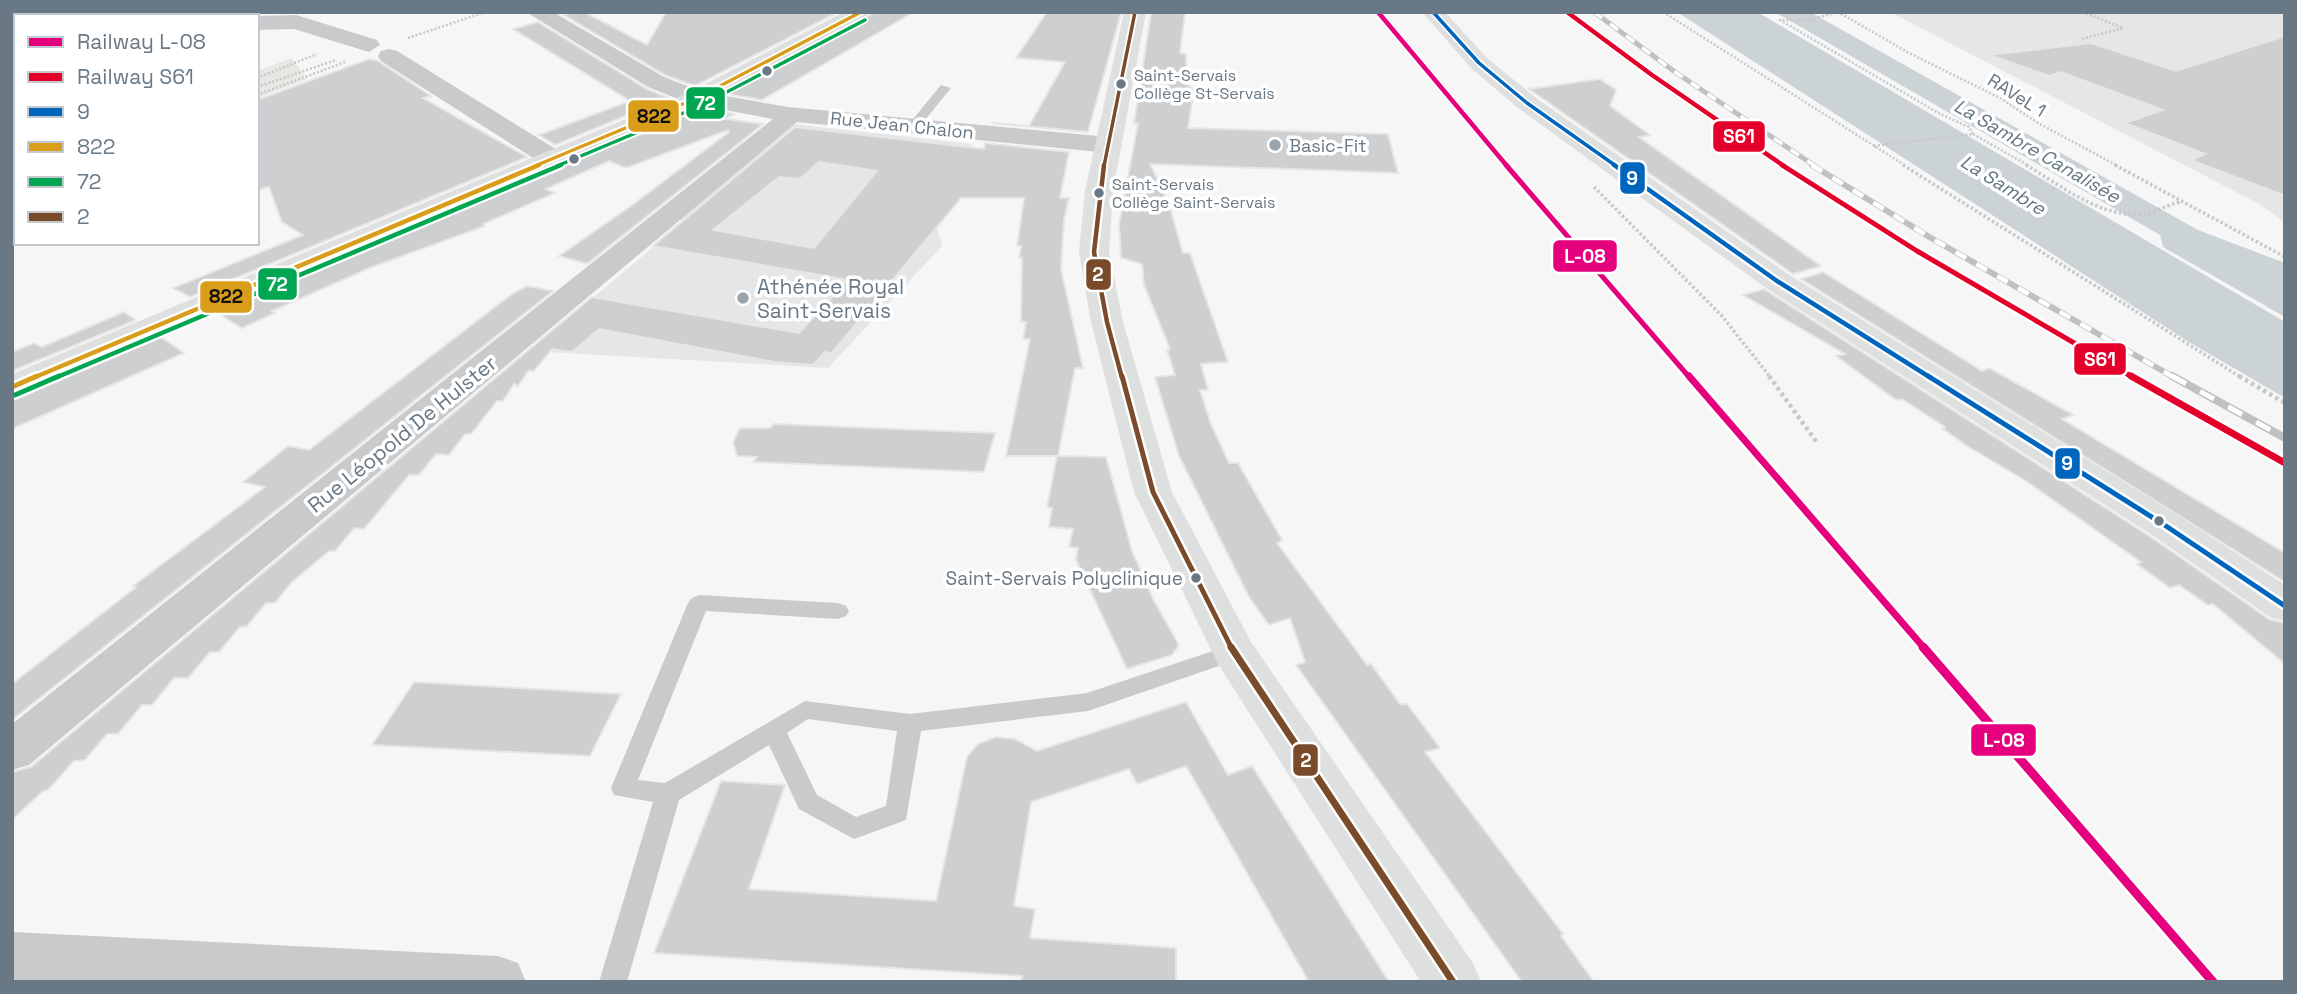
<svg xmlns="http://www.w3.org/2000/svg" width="2297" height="994" font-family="'Space Grotesk',sans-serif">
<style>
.built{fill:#e5e6e7}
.green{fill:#e5e8e3}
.water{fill:#cbd3d6}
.building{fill:#cdcfd0;stroke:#e6e6e6;stroke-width:2;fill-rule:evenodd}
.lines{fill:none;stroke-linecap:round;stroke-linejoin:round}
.path-far2{stroke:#c6c8c9;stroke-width:2.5;stroke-dasharray:2 2;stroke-linecap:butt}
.path-far1{stroke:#c6c8c9;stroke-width:3.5;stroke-dasharray:2.5 2.5;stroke-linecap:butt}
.path{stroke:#c6c8c9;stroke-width:4.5;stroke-dasharray:3.5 3.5;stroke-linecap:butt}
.lane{fill:#c9cacb;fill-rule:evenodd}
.street{fill:#c9cacb;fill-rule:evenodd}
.secondary{fill:#dedfdf;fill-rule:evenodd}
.primary{fill:#dedfdf;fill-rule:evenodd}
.rail-far2-casing{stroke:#bfc0c2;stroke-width:5}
.rail-far1-casing{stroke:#bfc0c2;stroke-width:6}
.rail-casing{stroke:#bfc0c2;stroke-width:8}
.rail-far2{stroke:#fff;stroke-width:3.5;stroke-dasharray:10;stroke-linecap:butt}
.rail-far1{stroke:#fff;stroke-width:4.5;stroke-dasharray:12;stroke-linecap:butt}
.rail{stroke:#fff;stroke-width:5;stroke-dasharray:16;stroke-linecap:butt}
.bus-1-far2-casing{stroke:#fff;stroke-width:7}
.bus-1-far1-casing{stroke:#fff;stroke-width:9}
.bus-1-casing{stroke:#fff;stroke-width:10}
.bus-2-far2-casing{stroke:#fff;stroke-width:7}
.bus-2-far1-casing{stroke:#fff;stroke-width:9}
.bus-2-casing{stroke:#fff;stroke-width:10}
.bus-3-far2-casing{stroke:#fff;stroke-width:7}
.bus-3-far1-casing{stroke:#fff;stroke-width:9}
.bus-3-casing{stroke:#fff;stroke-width:10}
.bus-4-far3-casing{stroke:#fff;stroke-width:7}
.bus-4-far2-casing{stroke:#fff;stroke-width:9}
.bus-4-far1-casing{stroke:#fff;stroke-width:10}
.bus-4-casing{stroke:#fff;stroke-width:12}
.bus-1-far2{stroke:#0065bd;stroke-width:3.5}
.bus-1-far1{stroke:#0065bd;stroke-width:4.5}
.bus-1{stroke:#0065bd;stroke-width:5}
.bus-2-far2{stroke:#da9d1a;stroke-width:3.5}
.bus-2-far1{stroke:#da9d1a;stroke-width:4.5}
.bus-2{stroke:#da9d1a;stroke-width:5}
.bus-3-far2{stroke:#00a651;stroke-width:3.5}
.bus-3-far1{stroke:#00a651;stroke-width:4.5}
.bus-3{stroke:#00a651;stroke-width:5}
.bus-4-far3{stroke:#7a4b2a;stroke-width:3.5}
.bus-4-far2{stroke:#7a4b2a;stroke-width:4.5}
.bus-4-far1{stroke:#7a4b2a;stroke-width:5}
.bus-4{stroke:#7a4b2a;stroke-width:7}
.rail-1-far3-casing{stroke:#fff;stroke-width:8}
.rail-1-far2-casing{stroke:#fff;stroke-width:10}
.rail-1-far1-casing{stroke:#fff;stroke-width:12}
.rail-1-casing{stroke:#fff;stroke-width:14}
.rail-2-far2-casing{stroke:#fff;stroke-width:8}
.rail-2-far1-casing{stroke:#fff;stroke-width:10}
.rail-2-casing{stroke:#fff;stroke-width:12}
.rail-1-far3{stroke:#e5007d;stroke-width:4.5}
.rail-1-far2{stroke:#e5007d;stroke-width:5}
.rail-1-far1{stroke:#e5007d;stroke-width:7}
.rail-1{stroke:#e5007d;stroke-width:9}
.rail-2-far2{stroke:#e4002b;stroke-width:4.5}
.rail-2-far1{stroke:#e4002b;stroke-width:5}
.rail-2{stroke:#e4002b;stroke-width:7}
.bus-dot{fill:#687884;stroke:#fff;stroke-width:2.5}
.poi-dot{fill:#9aa4ac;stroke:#fff;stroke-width:2.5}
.labels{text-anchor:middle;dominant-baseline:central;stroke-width:7;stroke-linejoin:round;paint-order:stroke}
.far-bus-label{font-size:16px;fill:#687884;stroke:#fff;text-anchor:start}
.far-street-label{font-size:18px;fill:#687884;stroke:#fff}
.far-poi-label{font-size:18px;fill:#687884;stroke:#fff;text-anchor:start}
.far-water-label{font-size:19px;font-style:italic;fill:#637980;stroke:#fff}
.bus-label{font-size:19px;fill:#687884;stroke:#fff;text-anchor:end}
.poi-label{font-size:21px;fill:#687884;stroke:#fff;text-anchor:start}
.street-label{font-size:21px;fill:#687884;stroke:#fff}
.line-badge{stroke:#fff;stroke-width:2.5}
.badge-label{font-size:19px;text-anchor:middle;font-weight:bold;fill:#fff}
.pale-badge-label{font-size:19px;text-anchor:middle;font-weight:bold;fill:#111}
</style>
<rect width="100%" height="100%" fill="#f6f6f6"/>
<path class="built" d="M1890,12h395v211l-24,-18z
M792,124l180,20 -42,59 12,43 -114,122 -298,-17 154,-130 -9,-2z"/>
<path class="green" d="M292,58l15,21 -50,19v-27z"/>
<path class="water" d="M1677,12h80l528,310v76l-96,-56z
M1775,12h35l388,218 87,33v54l-122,-70 -3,-12z"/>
<path class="building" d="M575,12h9l63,33 18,-31 7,-2h166l-143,74 -30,-11 -101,-60z
M875,12h39l-152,88 -34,-6z
M1047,12l74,1 -33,119 -96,-9 37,3 36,-64 -49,-4z
M1151,13h34l-5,40 6,1 1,30 7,6 -6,38 200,6 10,39 -248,-9 19,40 14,49h7l38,109 -27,2 7,26h-8l11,34 18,39h9l44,77 -5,3 90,122 4,-1 29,40h7l33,44 -15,4 138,182 -2,2 33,46h-72l-226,-317 9,-3 -15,-44 -21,7 -20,-28 -70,-141 -24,-79 20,-2 -8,-25 3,-1 -26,-64 -2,-21 -21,-6 -2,-33 19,-102 -4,1z
M538,22l109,67 22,9 -114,47 -16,-10 91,-34 -117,-72z
M2285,36v160l-94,-36 14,-6 -80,-31 38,-13 -102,-38 -12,4 -59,-21 101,-12 85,28z
M369,59l9,2 53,35 -8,2 104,59 -337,140 -17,-9 130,-53 -21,-13 -13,-35 -12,3v-90z
M1600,79l16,11 -6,16 40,29 -11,2 182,129 -28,8 -264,-185z
M701,108l33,6 -9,5 38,5 -176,140 -28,-8 72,-50 98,-74 -1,-2 -102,38 -17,-7 -63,28 9,4 -72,31 2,2 -113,41 -100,44 3,2 -33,15 -25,-15z
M795,127l189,22 1,-6 84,9 -9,46h9l-5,22 -3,49 22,99h-8l-17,88 48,1 26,94 21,48 26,46 -7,10 -45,14 -51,-109 2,-12 -9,-1 4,-18 -24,-2 3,-19 -5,-1 10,-51h-51l24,-117h-7l3,-17h-5l1,-64h-3l2,-12h-4l7,-48h-63l-130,156 -6,-2 -12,13 -39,-3 -175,-33 -27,23 -20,-3 -18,22 -5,-1 -11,16 -4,-2 -11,17h-6l-26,33h-6l-16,21 -13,-1 -17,21h-10l-45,54 -10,-1 -19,23h-6l-38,32 -16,20h-9l-19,23 -7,1 -21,25h-9l-22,26h-14l-22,27h-10l-24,29h-11l-22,26 -11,1 -26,29 -5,1 -31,29v-48l19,-5 561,-470 207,36 49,-53 -195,-34zM819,162l58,9 -63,77 -101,-18 66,-53 21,2z
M1823,272l159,99 7,-3 85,47 -12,4 223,134v29l-484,-303z
M527,286l26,5 -541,429v-36l124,-97 -3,-1 132,-99 -22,-5 45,-36 21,4 203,-156z
M1764,289l387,248 118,82 16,4v41l-72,-60 -5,1 -29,-20 -9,3 -33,-24 4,-2 -115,-81 -59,-35 -24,-17 2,-2 -43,-28 -6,1 -60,-44 9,-2 -102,-59z
M124,312l12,8 -124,51v-19l22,-9 8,4z
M161,337l23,16 -172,76v-30z
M774,424l221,9 -11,39 -230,-10 3,-5 -20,-1 -4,-14 7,-14h30z
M414,682l207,12 -31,62 -218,-11z
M1186,702l42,73 24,-9 137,216h-80l-123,-216 -49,18 -8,-15 -98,33 -17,104 21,3 -5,29 146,10v34h-155l1,-6 -368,-23 67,-172 64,4 -36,104 187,12 31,-144 11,-13 18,-7 19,2 22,12z"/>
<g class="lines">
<path class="path-far2" d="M1663,12l243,154
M408,38l77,-26
M2082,39l41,-11 -40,-16
M257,78l60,-24
M257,87l79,-27
M257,95l88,-33
M1973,134l-4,-7 -29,-13 -160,-94 26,1 32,-9 71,41 91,45 38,25 80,43
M1874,146l99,-12 56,32"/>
<path class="path-far1" d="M1903,165l339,213
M2026,165c36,21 75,54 119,49 12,-2 23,-10 36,-12
M2115,165l170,92
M12,170l4,-1
M12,185l4,-1
M1594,187l128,129 49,62"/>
<path class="path" d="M1769,376l49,68
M2239,376l46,27"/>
<path class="lane" d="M941,85l10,3 -34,42h-8v-6z
M699,595l139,8 8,3 3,5 -3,5 -8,3 -132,-8 -68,169 27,3 140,-82 105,13 177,-21 147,-49 8,2 3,6 -3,6 -154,53 -167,20 -15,89 -52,19 -55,-30 -30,-64 -90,55 -52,182h-28l54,-180 -39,-7 -3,-7 77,-185 4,-5zM808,719l89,12 -11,75 -30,11 -39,-22 -30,-62z"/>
<path class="street" d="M120,12h34l-3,4h-34z
M526,12h27l111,65 39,15 85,15 321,30 9,2 4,6 -4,6 -9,2 -312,-31 -768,643 -17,5v-46l761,-605 -85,-16 -40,-16z
M296,15l81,25 3,5 -11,7 -75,-23 -37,1v-14z
M389,49l8,2 165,102 4,6 -4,6h-18l-163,-104 -3,-5 3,-5z
M12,110h4v17h-4z
M12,932l486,24 20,7 8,19h-514z"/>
<path class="secondary" d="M844,12h28l-166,91 -694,294v-23l676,-281z
M1422,12h23l42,46 49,40 252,176 392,243 105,68v36l-15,-4 -118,-82 -386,-247 -248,-180 -47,-40z"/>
<path class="primary" d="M1124,12h22l-33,179 -4,61 14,70 49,170 79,150 222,321 8,19h-60l-203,-318 -84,-172 -43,-170 -12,-70 6,-61z"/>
<defs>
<path id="rail-far2" d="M1594,12l81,60 140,94"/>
<path id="rail-far1" d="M1812,165l119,73 244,140"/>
<path id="rail" d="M2172,376l113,62"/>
</defs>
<use href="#rail-far2" class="rail-far2-casing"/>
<use href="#rail-far1" class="rail-far1-casing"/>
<use href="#rail" class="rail-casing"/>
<use href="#rail-far2" class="rail-far2"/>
<use href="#rail-far1" class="rail-far1"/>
<use href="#rail" class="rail"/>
<defs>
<path id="bus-1-far2" d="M1433,12l46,51 48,40 89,63"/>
<path id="bus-1-far1" d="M1614,165l163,116 154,97"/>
<path id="bus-1" d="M1928,376l238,150 119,80"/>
<path id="bus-2-far2" d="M535,166l162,-68 164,-86"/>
<path id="bus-2-far1" d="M33,378l506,-213"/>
<path id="bus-2" d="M12,387l25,-11"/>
<path id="bus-3-far2" d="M557,166l143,-60 165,-86"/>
<path id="bus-3-far1" d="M55,378l506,-213"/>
<path id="bus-3" d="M15,395l44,-19"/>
<path id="bus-4-far3" d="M1104,166l31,-154"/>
<path id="bus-4-far2" d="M1104,165l-10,87 13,70 15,56"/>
<path id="bus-4-far1" d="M1122,376l31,116 79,157"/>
<path id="bus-4" d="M1231,647l222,335"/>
</defs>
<use href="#bus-1-far2" class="bus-1-far2-casing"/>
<use href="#bus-1-far1" class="bus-1-far1-casing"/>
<use href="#bus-1" class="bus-1-casing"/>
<use href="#bus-2-far2" class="bus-2-far2-casing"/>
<use href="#bus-2-far1" class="bus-2-far1-casing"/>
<use href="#bus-2" class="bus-2-casing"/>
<use href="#bus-3-far2" class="bus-3-far2-casing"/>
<use href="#bus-3-far1" class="bus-3-far1-casing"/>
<use href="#bus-3" class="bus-3-casing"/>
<use href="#bus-4-far3" class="bus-4-far3-casing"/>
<use href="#bus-4-far2" class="bus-4-far2-casing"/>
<use href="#bus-4-far1" class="bus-4-far1-casing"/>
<use href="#bus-4" class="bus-4-casing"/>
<use href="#bus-1-far2" class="bus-1-far2"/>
<use href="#bus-1-far1" class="bus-1-far1"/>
<use href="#bus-1" class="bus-1"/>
<use href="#bus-2-far2" class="bus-2-far2"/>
<use href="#bus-2-far1" class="bus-2-far1"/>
<use href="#bus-2" class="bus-2"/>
<use href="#bus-3-far2" class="bus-3-far2"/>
<use href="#bus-3-far1" class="bus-3-far1"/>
<use href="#bus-3" class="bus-3"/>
<use href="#bus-4-far3" class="bus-4-far3"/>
<use href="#bus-4-far2" class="bus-4-far2"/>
<use href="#bus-4-far1" class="bus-4-far1"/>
<use href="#bus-4" class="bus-4"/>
<defs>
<path id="rail-1-far3" d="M1378,12l129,154"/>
<path id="rail-1-far2" d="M1506,165l184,213"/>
<path id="rail-1-far1" d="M1689,376l236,273"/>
<path id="rail-1" d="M1923,647l290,335"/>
<path id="rail-2-far2" d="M1567,12l85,63 132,91"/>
<path id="rail-2-far1" d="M1782,165l135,86 217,127"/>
<path id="rail-2" d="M2131,376l154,87"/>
</defs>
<use href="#rail-1-far3" class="rail-1-far3-casing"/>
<use href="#rail-1-far2" class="rail-1-far2-casing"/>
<use href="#rail-1-far1" class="rail-1-far1-casing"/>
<use href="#rail-1" class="rail-1-casing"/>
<use href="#rail-2-far2" class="rail-2-far2-casing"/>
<use href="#rail-2-far1" class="rail-2-far1-casing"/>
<use href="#rail-2" class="rail-2-casing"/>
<use href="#rail-1-far3" class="rail-1-far3"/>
<use href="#rail-1-far2" class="rail-1-far2"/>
<use href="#rail-1-far1" class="rail-1-far1"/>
<use href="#rail-1" class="rail-1"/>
<use href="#rail-2-far2" class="rail-2-far2"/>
<use href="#rail-2-far1" class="rail-2-far1"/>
<use href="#rail-2" class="rail-2"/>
</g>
<g class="bus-dot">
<circle cx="767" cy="71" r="6"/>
<circle cx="1121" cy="84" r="6"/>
<circle cx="574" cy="159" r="6"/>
<circle cx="1099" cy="193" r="6"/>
<circle cx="2159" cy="521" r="6"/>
<circle cx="1196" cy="578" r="6"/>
</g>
<g class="poi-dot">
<circle cx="1275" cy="145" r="7"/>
<circle cx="743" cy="298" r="7"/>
</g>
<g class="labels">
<g class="far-bus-label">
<text x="1134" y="75">Saint-Servais<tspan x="1134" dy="18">Collège St-Servais</tspan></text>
<text x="1112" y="184">Saint-Servais<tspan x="1112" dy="18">Collège Saint-Servais</tspan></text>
</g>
<g class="far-street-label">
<text transform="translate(2017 95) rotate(32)">RAVeL 1</text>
<text transform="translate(902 125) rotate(6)">Rue Jean Chalon</text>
</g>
<g class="far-poi-label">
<text x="1289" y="145">Basic-Fit</text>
</g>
<g class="far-water-label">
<text transform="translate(2037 151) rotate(30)">La Sambre Canalisée</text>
<text transform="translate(2003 185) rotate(32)">La Sambre</text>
</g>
<g class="bus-label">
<text x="1183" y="578">Saint-Servais Polyclinique</text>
</g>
<g class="poi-label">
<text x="757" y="286">Athénée Royal<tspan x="757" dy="24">Saint-Servais</tspan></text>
</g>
<g class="street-label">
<text transform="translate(402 434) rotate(-39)">Rue Léopold De Hulster</text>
</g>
</g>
<g class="line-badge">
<rect x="685" y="86" width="41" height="34" rx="7" fill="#00a651"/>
<rect x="627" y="99" width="53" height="34" rx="7" fill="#da9d1a"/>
<rect x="1712" y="120" width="54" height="33" rx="7" fill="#e4002b"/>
<rect x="1619" y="161" width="27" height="34" rx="7" fill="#0065bd"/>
<rect x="1552" y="239" width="66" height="34" rx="7" fill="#e5007d"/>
<rect x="1085" y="258" width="27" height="33" rx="7" fill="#7a4b2a"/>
<rect x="257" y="267" width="41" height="34" rx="7" fill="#00a651"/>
<rect x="199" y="280" width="54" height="34" rx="7" fill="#da9d1a"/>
<rect x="2073" y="342" width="54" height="34" rx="7" fill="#e4002b"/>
<rect x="2054" y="447" width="27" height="33" rx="7" fill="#0065bd"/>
<rect x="1970" y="723" width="67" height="34" rx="7" fill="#e5007d"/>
<rect x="1292" y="743" width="27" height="34" rx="7" fill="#7a4b2a"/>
</g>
<g class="badge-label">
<text x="705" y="110">72</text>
<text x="1739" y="143">S61</text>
<text x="1632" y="185">9</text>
<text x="1585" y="263">L-08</text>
<text x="1098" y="281">2</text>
<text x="277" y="291">72</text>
<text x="2100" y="366">S61</text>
<text x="2067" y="470">9</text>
<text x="2004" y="747">L-08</text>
<text x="1306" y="767">2</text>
</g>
<g class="pale-badge-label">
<text x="654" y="123">822</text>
<text x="226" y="303">822</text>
</g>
<rect width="2297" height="994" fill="none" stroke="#687884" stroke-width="28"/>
<rect x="14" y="14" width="245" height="231" fill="#ffffff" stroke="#c3c9ce" stroke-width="2"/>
<rect x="28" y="37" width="35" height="10" fill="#e5007d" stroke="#c3c9ce" stroke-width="2"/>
<text x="77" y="49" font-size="21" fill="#687884">Railway L-08</text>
<rect x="28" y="72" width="35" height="10" fill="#e4002b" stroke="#c3c9ce" stroke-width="2"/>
<text x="77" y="84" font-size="21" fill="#687884">Railway S61</text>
<rect x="28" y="107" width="35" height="10" fill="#0065bd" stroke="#c3c9ce" stroke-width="2"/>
<text x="77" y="119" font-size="21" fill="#687884">9</text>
<rect x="28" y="142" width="35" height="10" fill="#da9d1a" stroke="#c3c9ce" stroke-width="2"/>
<text x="77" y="154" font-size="21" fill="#687884">822</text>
<rect x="28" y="177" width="35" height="10" fill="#00a651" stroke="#c3c9ce" stroke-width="2"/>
<text x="77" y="189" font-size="21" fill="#687884">72</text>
<rect x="28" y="212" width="35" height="10" fill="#7a4b2a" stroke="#c3c9ce" stroke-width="2"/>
<text x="77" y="224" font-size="21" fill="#687884">2</text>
</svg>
